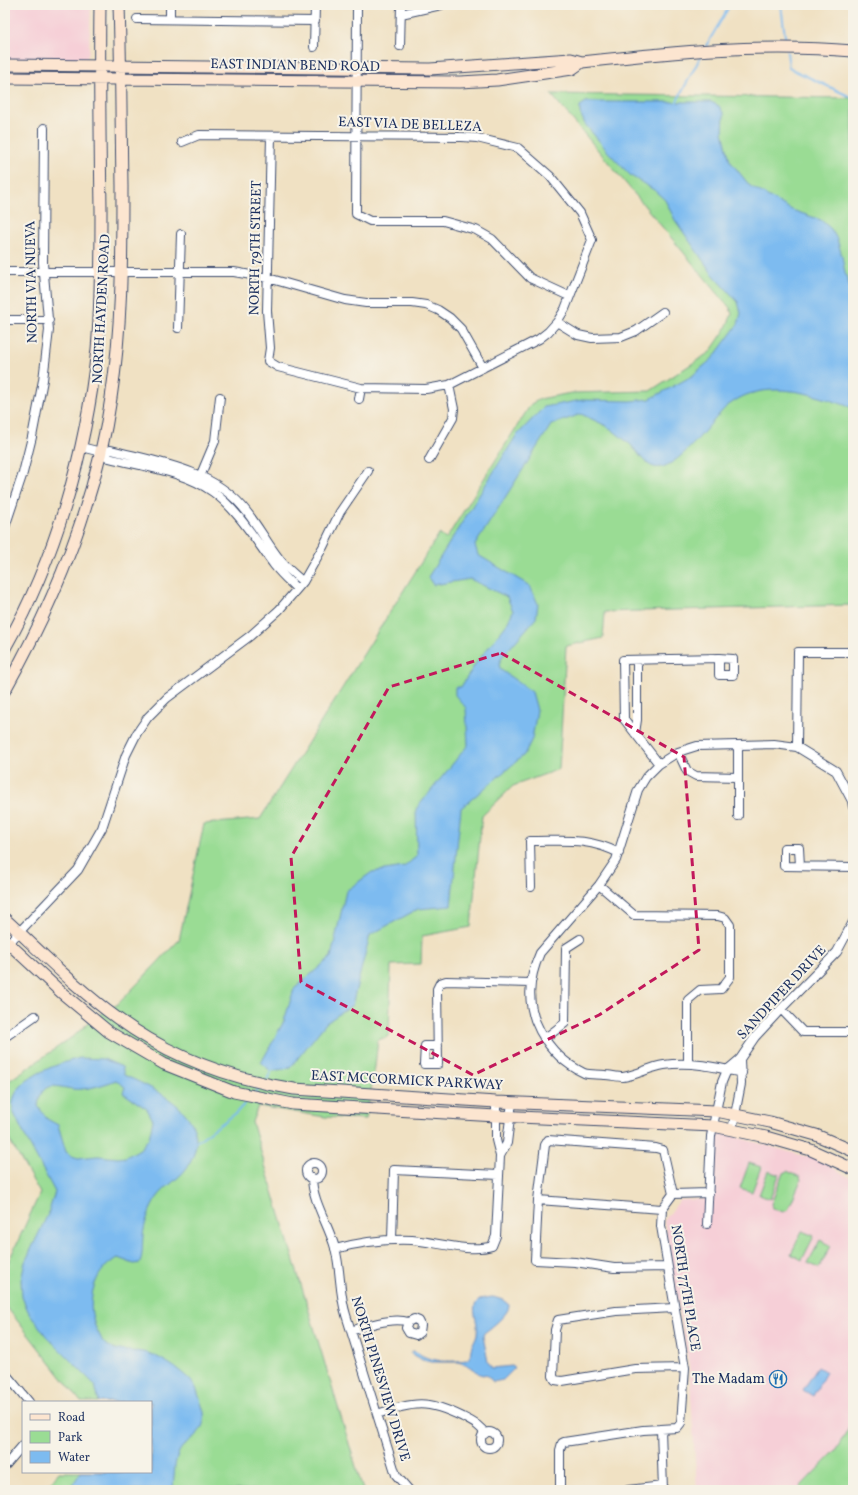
<svg xmlns="http://www.w3.org/2000/svg" width="858" height="1495" font-family="Vollkorn,serif">
<style>
.built{fill:#f6cfd7}
.green{fill:#9adc94;stroke:#5a8679}
.water{fill:#7dbbf0;stroke:#4c75a7;fill-rule:evenodd}
.lines{fill:none;stroke-linecap:round;stroke-linejoin:round}
.stream{stroke:#7dbbf0;stroke-width:2}
.street-casing{stroke:#3b4a6d;stroke-width:10}
.secondary-casing{stroke:#3b4a6d;stroke-width:13}
.street{stroke:#fff;stroke-width:8}
.secondary{stroke:#fce5d0;stroke-width:11}
.marked{fill:none;stroke:#c2185b;stroke-width:3;stroke-dasharray:8 5;stroke-linejoin:round}
.labels{text-anchor:middle;dominant-baseline:central;stroke-width:4;stroke-linejoin:round;paint-order:stroke}
.street-label{font-size:14px;fill:#1b2f5e;stroke:#f7f3e8}
.poi-label{font-size:14px;fill:#1b2f5e;stroke:#f7f3e8;text-anchor:end}
</style>
<rect width="100%" height="100%" fill="#f7f3e8"/>
<filter id="ink" filterUnits="userSpaceOnUse"><feTurbulence type="fractalNoise" baseFrequency=".025" numOctaves="2"/><feDisplacementMap in="SourceGraphic" scale="8" xChannelSelector="R" yChannelSelector="G"/><feConvolveMatrix kernelMatrix="1 2 1 2 8 2 1 2 1" color-interpolation-filters="sRGB"/></filter>
<filter id="wash" filterUnits="userSpaceOnUse"><feTurbulence type="fractalNoise" baseFrequency=".012" numOctaves="4" result="noise"/><feDisplacementMap in="SourceGraphic" scale="16" xChannelSelector="R" yChannelSelector="G"/><feGaussianBlur stdDeviation="0.9" result="paint"/><feColorMatrix in="noise" values="0 0 0 0 0 0 0 0 0 0 0 0 0 0 0 0 0 1.4 0 .05"/><feComposite in="paint" operator="in"/></filter>
<g filter="url(#wash)">
<rect width="100%" height="100%" fill="#f0e1c3"/>
<path class="built" d="M5,5h86l-2,46 -2,7 -7,3h-75z
M715,1131l107,30 31,19v240l-17,30 -39,40h-100l-8,-124 -25,-145 16,-21 28,-1z"/>
<path class="green" d="M551,94l302,4v507l-248,7 -2,26 -37,8 -7,123 -46,17 -31,30 -11,111 -49,9 -1,28 -30,1 -2,71 -11,4 -3,26 -9,53 -41,-2 -67,-11 -6,16 111,368h-319l15,-18h92v-70h-70l-76,-97v-36l35,-76 -35,-61 1,-49 69,-48 20,-18 23,-13 61,-64 25,-116 56,-5 179,-285 7,5 85,-135 9,-5 31,-6 79,-2 60,-39 15,-22 7,-16 -2,-6z
M749,1163l12,4 -9,25 -12,-4z
M768,1171l11,4 -9,24 -11,-4z
M787,1171l13,6 1,3 -13,30 -5,2 -10,-4 -2,-4 12,-31z
M802,1231l12,5 -12,24 -11,-6z
M820,1240l11,6 -12,22 -11,-5z
M853,1420v70h-56l39,-40z"/>
<path class="water" d="M586,102h125l8,4 5,8 -1,18 7,29 20,25 42,24 29,10 10,9 6,10 5,17 3,17 8,22v113c-30,-11 -68,-24 -100,-15 -10,2 -19,8 -27,14 -15,14 -50,66 -72,60 -10,-3 -17,-16 -24,-23 -6,-5 -13,-10 -19,-15 -9,-6 -20,-10 -30,-15l-30,11 -76,120 3,10 52,31 8,18 -2,14 -34,39 -3,8 2,5 31,22 5,18 -5,29 -8,16 -63,53 -10,98 -33,3 -48,26 -18,70 -26,18 -36,45 -19,3 -10,-8 23,-42 10,-32 37,-32 15,-66 26,-19 32,-5 13,-11 -1,-47 52,-64 -2,-37 -11,-13v-8h6l15,-24 31,-39 6,-13 -6,-14 -37,-18 -37,6 -5,-8 88,-141 28,-29 38,-7 48,1 20,-2 42,-23 21,-18 25,-34 3,-11 -3,-11 -27,-30 -36,-52 -10,-20 -11,-10 -23,-14 -22,-23 -24,-29 -5,-11v-7z
M80,1058l24,1 18,8 2,8c33,15 89,40 67,86 -8,17 -26,24 -35,38 -6,9 -12,25 -13,37 -1,9 0,18 -3,27l-6,1 -16,-6c-27,12 -34,51 -19,76 2,3 3,8 6,10 12,9 25,6 38,8 15,2 44,22 52,34 2,3 8,23 9,26 2,26 -18,24 -26,42 -4,10 -4,25 -5,36h-104l12,-18h70v-70h-52l-4,-17 -49,-49 -18,-25 -6,-14 -1,-17 4,-18 23,-48 7,-22c-12,-23 -25,-45 -36,-68 -1,-4 -5,-9 -6,-14 -5,-31 44,-46 67,-52zM116,1080l9,7 -2,6 24,16 6,11 -4,18 -9,11 -14,8 -8,1 -20,-2 -20,2 -6,-2 -6,-4 -8,-27 -11,-6 -9,-13c4,-33 26,-14 44,-17 11,-1 24,-5 34,-9z
M493,1297l10,3 6,5c1,8 -18,23 -25,28l-1,3 5,26 4,6 20,-2 3,2 -12,12 -10,2 -5,-6 -9,-2 -5,-5 -15,-7h-28l-9,-2 -11,-7 1,-2c5,0 7,3 11,5 11,6 32,6 44,4 4,-4 3,-6 4,-11 1,-5 5,-10 6,-15 3,-16 -15,-35 16,-37z
M818,1367l8,5 -13,24 -10,-6z"/>
<g class="lines">
<path class="stream" d="M781,5l5,39
M706,46l24,-41
M787,52l2,16 64,30
M676,103l25,-47
M267,1080l5,-11
M255,1093l6,-7
M193,1144l42,-30 14,-15"/>
</g>
</g>
<g filter="url(#ink)">
<g class="lines">
<defs>
<path id="street" d="M357,5l-1,209 14,7h73l33,9 16,9 38,39 39,18
M401,14l40,-9
M137,19l178,2
M170,19v-14
M400,46l1,-41
M314,47l1,-42
M182,142l17,-7 263,2 15,1 41,10 32,28 30,37 12,27 -27,69 -8,13 -9,10 -9,7 -90,46 -23,4 -65,-1 -83,-21 -10,-6 2,-13 -3,-37 4,-175
M5,272h229l34,6 77,22 21,3h46l14,2 12,5 12,8 11,11 22,39
M5,320h44
M557,322l21,13 14,3 29,-1 15,-6 27,-19
M178,328l3,-94
M359,399l2,-11
M81,447l20,5 10,-2c46,12 98,19 131,56 15,17 25,38 39,55 6,8 15,14 22,21
M101,452l8,6c35,9 75,13 104,34 25,18 43,49 61,73 7,9 15,16 23,24
M429,460l24,-42 1,-9 -5,-24
M199,479l16,-38 5,-44
M5,527l18,-54 9,-36 11,-57 6,-50 -6,-67 1,-135
M635,733l2,-13v-60
M738,745v71
M797,747l1,-95h55
M678,752l9,19 9,5 42,1
M659,764l-35,-45 -1,-59 96,-2 14,1v16h-14v-17
M800,866l-1,-18h-15v18l69,1
M599,885l35,30 84,1 7,2 5,7v52l-9,12 -21,1 -12,10v64
M531,887l-1,-46c35,0 57,-4 89,12
M5,947l73,-77 24,-42 24,-73 11,-22 11,-16 19,-19 83,-62 29,-26 24,-28 20,-35 17,-35 28,-41
M781,1009l22,23h50
M5,1037l30,-21
M544,1039l21,-16 1,-75 14,-9
M438,1046h-13l-1,18h14l-1,-75 3,-6 6,-2 84,2
M742,1073c-26,-6 -52,-12 -78,-8 -14,2 -27,10 -41,12 -6,0 -13,-2 -18,-2 -7,-1 -16,0 -21,-2 -19,-9 -34,-24 -44,-42 -14,-26 -12,-51 0,-78l59,-68 17,-25 22,-70 8,-13 13,-13 19,-12 19,-6 77,-2 23,3 39,24 16,30 1,6
M496,1102v38l4,16
M732,1130l9,-46 -1,-25
M306 1171a8 8 0 1 1 16 0a8 8 0 1 1-16 0Z
M312,1178c0,22 17,48 23,70 6,22 4,45 11,67l50,160 13,15
M673,1194l36,-1
M538,1200l124,9
M707,1224l4,-88 11,-54 5,-12 13,-11 15,-22 26,-28 56,-57 16,-30
M392,1240l2,-70 105,5
M335,1249c25,-7 51,-10 77,-9 24,2 58,13 80,6l4,-10 4,-80 7,-13 5,-41
M666,1267l-52,1 -39,-6 -40,-2 3,-60 7,-55 3,-5 108,8 7,2 10,44
M674,1308l-58,3 -58,9 -3,10 -2,46 2,4 7,1 73,-12 50,-1
M351,1331c14,-5 43,-14 57,-9l6,-3 5,2 2,4 -1,7 -4,3 -7,-2 -3,-5 2,-6
M5,1373l24,29
M377,1414c39,-12 49,-15 86,3 9,5 17,8 22,17
M481 1440a8 8 0 1 1 16 0a8 8 0 1 1-16 0Z
M5,1466l18,-21
M560,1490v-40l2,-7 2,-1 79,-12 18,-1
M628,1490l35,-4
M663,1490l-2,-61 16,-1 4,-5 4,-55 -24,-142 1,-17 11,-15"/>
<path id="secondary" d="M5,65l425,4 141,-10 11,3c90,-10 180,-19 271,-11
M5,78l455,4 37,-2 75,-11 10,-7
M5,648c51,-90 81,-196 92,-299 4,-46 4,-92 4,-139 -1,-68 -2,-137 -1,-205
M5,690c51,-91 91,-188 106,-292 11,-70 11,-141 11,-212 -1,-60 -1,-121 -3,-181
M5,919c37,34 72,70 112,99 52,38 114,61 177,71l202,13 220,9 54,11 46,13 37,16
M5,940l57,53 47,39 55,32 70,28 59,12 203,12 217,10 53,11 45,13 42,19"/>
</defs>
<use href="#street" class="street-casing"/>
<use href="#secondary" class="secondary-casing"/>
<use href="#street" class="street"/>
<use href="#secondary" class="secondary"/>
</g>
</g>
<path class="marked" d="M501,653l183,104 15,193 -100,65 -126,60 -172,-93 -10,-125 98,-170z"/>
<defs>
<symbol id="restaurant-ring" viewBox="-11 -11 22 22"><circle r="9.5" fill="#f7f3e8" stroke="#1f6fb2" stroke-width="1.5"/><path d="M-5-6h1v4h1v-4h1v4h1v-4h1v5L-1.5 .5V6h-2V.5L-5-1ZM5-6V6H3V1.5H1.5Q1.5-4 5-6Z" fill="#1f6fb2"/></symbol>
</defs>
<g fill-rule="evenodd">
<use href="#restaurant-ring" x="768" y="1369" width="20" height="20"/>
</g>
<g class="labels">
<g class="street-label">
<text transform="translate(295 66) rotate(1)">EAST INDIAN BEND ROAD</text>
<text transform="translate(410 125) rotate(2)">EAST VIA DE BELLEZA</text>
<text transform="translate(256 248) rotate(-89)">NORTH 79TH STREET</text>
<text transform="translate(32 282) rotate(-91)">NORTH VIA NUEVA</text>
<text transform="translate(102 309) rotate(-87)">NORTH HAYDEN ROAD</text>
<text transform="translate(782 993) rotate(-47)">SANDPIPER DRIVE</text>
<text transform="translate(407 1081) rotate(3)">EAST MCCORMICK PARKWAY</text>
<text transform="translate(685 1288) rotate(81)">NORTH 77TH PLACE</text>
<text transform="translate(380 1379) rotate(73)">NORTH PINESVIEW DRIVE</text>
</g>
<g class="poi-label">
<text x="765" y="1379">The Madam</text>
</g>
</g>
<rect width="858" height="1495" fill="none" stroke="#f7f3e8" stroke-width="20"/>
<rect x="22" y="1401" width="130" height="72" fill="#f7f3e8" stroke="#9fa5b1"/>
<rect x="30" y="1414" width="20" height="6" fill="#fce5d0" stroke="#9fa5b1"/>
<text x="58" y="1421" font-size="12" fill="#1b2f5e">Road</text>
<rect x="30" y="1431" width="20" height="12" fill="#9adc94" stroke="#9fa5b1"/>
<text x="58" y="1441" font-size="12" fill="#1b2f5e">Park</text>
<rect x="30" y="1451" width="20" height="12" fill="#7dbbf0" stroke="#9fa5b1"/>
<text x="58" y="1461" font-size="12" fill="#1b2f5e">Water</text>
</svg>
